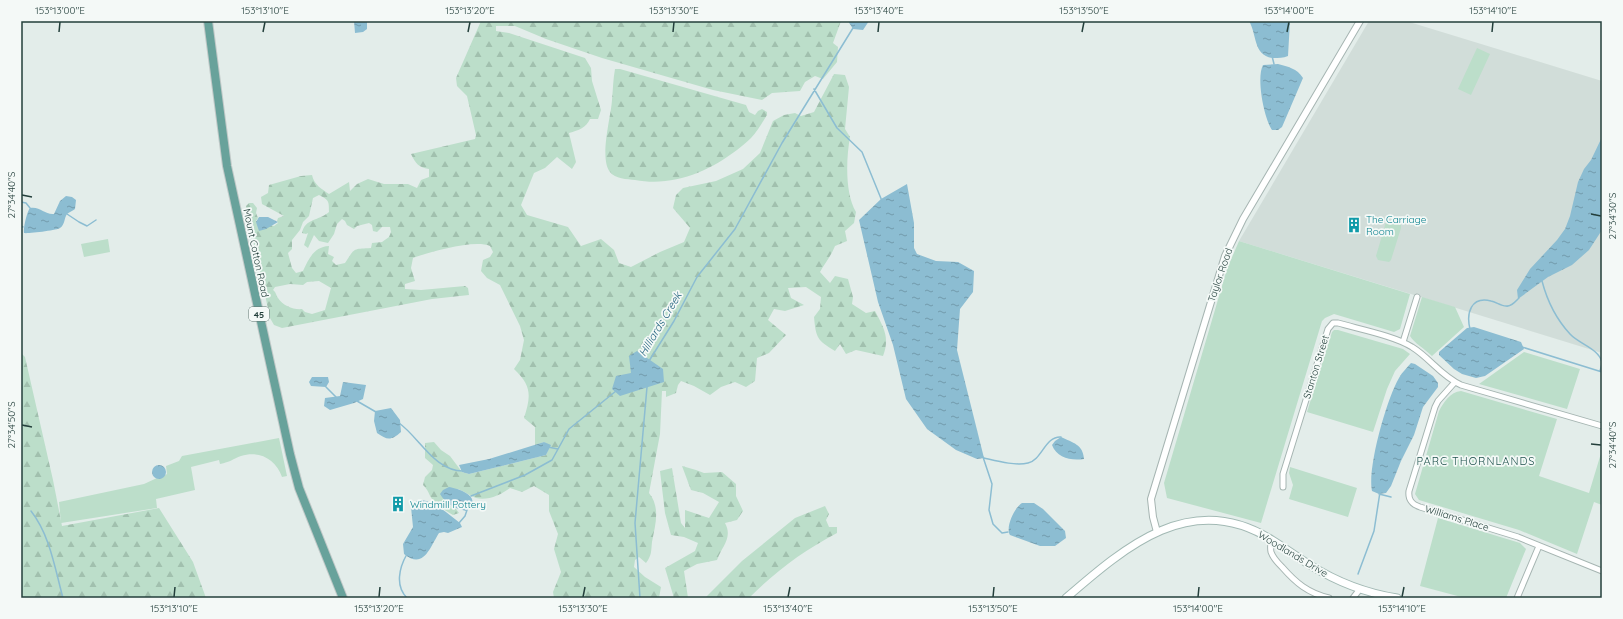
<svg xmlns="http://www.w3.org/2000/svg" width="1623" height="619" font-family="Quicksand,sans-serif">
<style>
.built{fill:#d1ddd9}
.grass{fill:#bcdeca}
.forest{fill:url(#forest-firs);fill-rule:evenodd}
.water{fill:url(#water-ripples)}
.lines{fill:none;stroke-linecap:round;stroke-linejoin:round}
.stream{stroke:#8cbdd2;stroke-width:1.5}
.minor-casing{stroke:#a6b5b2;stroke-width:7}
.tertiary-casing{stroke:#a6b5b2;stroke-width:8}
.secondary-casing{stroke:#a2b9b4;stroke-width:9}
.primary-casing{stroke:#c1c9c8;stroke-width:10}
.minor{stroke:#fff;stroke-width:5}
.tertiary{stroke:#fff;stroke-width:6}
.secondary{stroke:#fff;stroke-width:7}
.primary{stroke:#68a29b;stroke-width:8}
.ticks{fill:none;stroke:#233f3b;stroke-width:1.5}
.labels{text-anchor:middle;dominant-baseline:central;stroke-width:3.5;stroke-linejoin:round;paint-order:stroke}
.shield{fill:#f4f9f7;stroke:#627773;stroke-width:1}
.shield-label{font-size:9px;font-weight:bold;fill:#233f3b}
.culture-label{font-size:10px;fill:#0d838f;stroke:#f4f9f7;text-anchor:start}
.street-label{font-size:10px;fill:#233f3b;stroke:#f4f9f7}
.water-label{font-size:11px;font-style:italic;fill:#1c5e7b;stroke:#f4f9f7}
.neighbourhood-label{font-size:11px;letter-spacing:1px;fill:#1e514c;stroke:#f4f9f7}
.neatline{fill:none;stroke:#233f3b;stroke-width:1.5}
.ticks-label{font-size:10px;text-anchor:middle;fill:#233f3b}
</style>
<defs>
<pattern id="forest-firs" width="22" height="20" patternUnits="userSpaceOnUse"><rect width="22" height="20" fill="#bcdeca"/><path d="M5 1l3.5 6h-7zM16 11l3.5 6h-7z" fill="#a1c0ae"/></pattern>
<pattern id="water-ripples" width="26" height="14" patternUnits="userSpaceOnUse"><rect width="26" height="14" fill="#8cbdd2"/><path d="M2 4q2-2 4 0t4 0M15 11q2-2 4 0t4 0" fill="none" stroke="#729bac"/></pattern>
</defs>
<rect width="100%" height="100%" fill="#e3edea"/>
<path class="built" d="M1369,21h37l196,60v272l-363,-112z"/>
<path class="grass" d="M1477,48l13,6 -19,41 -13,-6z
M1392,219l7,3 2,2v4l-10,32 -2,2 -11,-2 -2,-4 10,-34z
M108,239l2,13 -26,5 -3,-13z
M1239,241l171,53 -10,35 -6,3 -60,-18 -9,4 -3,3 -61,202 -94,-25 -3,-15 63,-214z
M1422,297l33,10 9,20 -32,29c-6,-6 -19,-14 -22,-20z
M1334,330h4l65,19 7,5 -15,17 -8,18 -14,43 -66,-20 25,-80z
M1524,352l56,17 -13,40 -88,-25z
M1461,391l96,28 -18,57 50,17 13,-43v55l-8,-3 -17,52 -58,-24 -100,-30 -4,-6 24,-83c5,-9 11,-19 22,-20z
M279,438l8,38 -5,1c-6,-17 -22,-27 -41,-21 -8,3 -11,6 -21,8l-1,-4 -28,7 4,23 -39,9 1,9 -96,15 -2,-21 85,-18 13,-6h4l6,-4 -1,-8 13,-5 3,-5z
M1290,467l67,21 -9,29 -59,-18 4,-14 -4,-12z
M1438,518l82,25 6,6 -20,49h-41l-45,-12z"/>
<path class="forest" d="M481,21h360l-8,22 5,4 -1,15 -14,17 -8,-3 -10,6 -5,9 -28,2 -10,7 -49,-10 -111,-32 -56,-19 -31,-13h-19v5l13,2 76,25 6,10 1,13 9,29 -3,9h-8c-4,9 -11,11 -21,14l7,29 -4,7 -15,-12 -12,11 -11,5 -13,32 6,10 41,12 13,19 20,-7 13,11 5,13 12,4 29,-15 24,-10 6,-14 -17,-20 3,-13 7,-7 33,-7 27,-12 17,-16 13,-32 11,-6 11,-2 6,3 13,-4 20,-38 11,1 4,12 -4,42 5,8c-4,22 -5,57 6,75l-2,11 -9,8 2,10 -12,5c-4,10 -10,17 -15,26l10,11 5,-7 13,3 5,18 -1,7 14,9 9,-2c9,17 15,27 8,45l-27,-6 -10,4 -6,-10 -5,7c-18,-11 -19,-13 -21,-34l6,-8 1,-12 -15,-10 -18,1 3,10 13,7 -19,6 -11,-2 -6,11 18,15 -17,18 -12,5 -2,23 -9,6 -11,-5 -14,5 -11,8 -16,-9 -13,-5 -3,4 -2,8 -10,4v-6h-4l-2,43 -11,59c12,15 6,32 3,49 -1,9 0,13 -6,21l-7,-6 -4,3 -1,7 11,10 16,10 -2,11h-105l-1,-6 8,-20 -7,-23 4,-15 -9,-23v-16l-15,-9 -12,6 -12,-4c-9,7 -23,13 -34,10 -6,-2 -12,-7 -18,-9l-13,13 11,7 3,4 -6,2c-7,-4 -17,-10 -21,-16 -4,-6 -3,-8 -9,-14l2,-8 7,-7 1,-5 -8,-7v-15l9,-1 7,8 9,6 12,16 7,2 77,-19 4,-9 -6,-4 -9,3v-18l-11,-9c7,-22 8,-32 -10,-49l6,-9 4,-20 -4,-14 -20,-41 -13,-7 -6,-7 2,-11 7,-3 3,-5 -3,-6c-16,-7 -60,6 -77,12l-2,10 4,13 -10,3v5l16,1 44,-4 3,2 1,7 -37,4 -150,29 -8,-3 -4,-7 -24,-112 3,-3h4l4,5 -1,5 2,5 -2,3 18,5 4,-3 -1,-2 1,-3 6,-2 -22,-12 -1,-7 7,-4 1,-8 32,-9 11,-1c2,10 10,14 17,19l20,-12 1,9 7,-7 11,-5 16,5h24l9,4 4,-8 8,-3v-8c-11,-2 -13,-5 -18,-15l64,-15 1,-4 -9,-39 -10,-10 -1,-8zM319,195c10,5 10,6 10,17 -10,9 -24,6 -27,21l4,1 2,-1 -4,12 4,3 6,-13 5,6 9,2 6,-9 3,-10 5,-5 3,2 2,4 7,4 3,-3 12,-3 3,2 1,6 4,1 5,-5h8l1,5 -2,5 -7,5 -10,1 -1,5c-19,1 -16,0 -26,15l-9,2 -4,-4 2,-4 -6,-3 1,-8c-15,1 -20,12 -26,25l-7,2 -4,-5 -4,-15 4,-4v-9l8,-10 3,-8 6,-6 4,-18zM319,281l12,7 -6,22 -13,4 -7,-2 -3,-3c-8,1 -19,-3 -24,-11 -2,-3 -2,-6 -5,-8l2,-3 15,-3 13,1 4,-3z
M615,69h5l126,36 3,7 6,3 3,-4 4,-2 5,3v3c-5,8 -10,17 -16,23 -4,4 -9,8 -14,12 -29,22 -64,37 -102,30 -8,-1 -20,-1 -25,-8 -11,-14 1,-55 2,-72 1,-11 1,-20 3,-31z
M21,353l4,4 28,123 9,46 97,-18 34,54 13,36h-185z
M682,466l14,4 8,3 18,-1 14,12v12l7,15 -6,9 -12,3c8,15 -3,23 -8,37l-20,4 -13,7 4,27h-14l-9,-30 30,-17 3,-8 -14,-6 -13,-2 -6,-22 -5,-42 12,-3 9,55 4,5v-18l24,8 10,-16 -16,-9 -12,-3z
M825,506l4,8 -3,6 3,7h8v6c-34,18 -61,38 -88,65h-44l37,-37 53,-43z"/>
<path class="water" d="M354,21h13v8l-4,3 -8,1z
M848,21h21l-6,9 -10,-1z
M1249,21h41l-2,35c-5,2 -9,2 -15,2 -20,-2 -16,-24 -24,-37z
M1278,64c10,3 19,4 25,14l-21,49 -4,3h-6c-8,-12 -16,-52 -9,-65z
M1602,137v93l-13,20 -17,15 -24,12 -30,22 -1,-9 13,-21 27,-29 8,-11 5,-13 8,-34 6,-13 7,-9z
M907,184l7,39v25l3,6 19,7 22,1 16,9 -1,21 -13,17 -3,41 27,108 -7,1 -21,-9 -29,-21 -21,-30 -13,-54 -15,-43 -19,-82 22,-21z
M66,196l6,1 4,3 -1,9c-2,2 -6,3 -8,5 -3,4 -2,11 -7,14 -2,2 -33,6 -36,5 -1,-4 3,-22 6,-25 10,-2 15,7 24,6l6,-13z
M259,217h9l10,5 -12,7 -7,2 -3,-9z
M1474,327l47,15 3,7 -39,27 -9,2 -14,-4 -8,-5 -15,-14v-3l28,-24z
M637,351l26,18 1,13 -44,14 -8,-7 4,-13 15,-3 -2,-17z
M1411,363l4,1 18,12 5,7v4l-15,20 -9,28 -13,26 -10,25 -5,7 -7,1 -7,-3c-5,-23 15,-93 27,-113 3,-6 8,-10 12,-15z
M312,377h16l1,5 -3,5 -15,-1 -2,-4z
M343,382l23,3 -3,14 -9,4 -24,7 -6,-4 1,-8 15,-2z
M391,408l9,12 1,12c-10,9 -14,8 -24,1l-3,-12 1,-10z
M1061,437c12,6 22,7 23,22 -13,2 -27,-1 -32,-14l3,-4z
M544,442l7,3 -5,10 -77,19 -7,-2 -3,-7 30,-6z
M152 472a7 7 0 1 1 14 0a7 7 0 1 1-14 0Z
M449,487c11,2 35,10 17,24 -12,-3 -19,-6 -26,-17l3,-4z
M419,500c15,0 30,15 41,23l2,4 -14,6 -4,-1 -5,1c-9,14 -15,37 -35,21l-1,-10 10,-17 -2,-20 4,-5z
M1022,503h12l9,6 22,22 1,7 -11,8h-15l-30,-11c-5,-8 5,-28 12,-32z"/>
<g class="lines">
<path class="stream" d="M1272,56l2,8
M814,89l23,39 25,24 20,49
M21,202l5,1 4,5
M67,214l12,8 8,4 9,-6
M21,226l2,1
M1542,281c5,19 15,39 28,53 9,10 28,14 32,28
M1470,329c-4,-16 1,-33 21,-28 5,1 10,5 15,5 5,1 9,-4 13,-8
M1522,347l80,25
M649,361l25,-40 23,-44 38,-48 47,-86 71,-115
M1600,371l2,-7
M326,387l10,10
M357,401l19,11
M399,423c20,14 36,49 65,48
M548,447l10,2
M983,457l9,27 -3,26 4,14 9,9 6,-1
M984,458c13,3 31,8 44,5 14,-3 17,-27 33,-26
M1379,494l12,3
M471,496l54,-21 27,-15 17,-31 47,-38
M31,511c19,24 24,58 32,87
M459,523l6,-7 2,-6
M407,554c-8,14 -12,32 0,44
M1358,574l16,-43 6,-39
M640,598l-5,-75 12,-136"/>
<defs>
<path id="minor" d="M1403,342l14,-45
M1455,382l-17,19 -3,6 -26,84c-1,8 2,13 11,16l98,30 84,34
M1283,487v-13l45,-145 5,-6h5c21,6 57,13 74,24 18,11 29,29 49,38l141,41
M1271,539c0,4 -1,9 0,13 2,6 7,11 11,15 14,16 26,26 47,31
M1353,598l7,-9
M1517,598l22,-52"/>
<path id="tertiary" d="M1157,532l-4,-15 -2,-18 74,-243 18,-37 117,-198"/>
<path id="secondary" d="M1066,598c60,-52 126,-109 206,-58 13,8 25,17 38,25 27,17 56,28 87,33"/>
<path id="primary" d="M208,21l19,145 63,288 9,34 44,110"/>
</defs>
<use href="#minor" class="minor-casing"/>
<use href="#tertiary" class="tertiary-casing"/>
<use href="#secondary" class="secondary-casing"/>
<use href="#primary" class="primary-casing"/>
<use href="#minor" class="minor"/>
<use href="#tertiary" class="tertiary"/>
<use href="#secondary" class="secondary"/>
<use href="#primary" class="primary"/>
</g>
<path class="ticks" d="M59,32l1,-10M263,32l2,-10M468,32l2,-10M673,32l1,-10M878,32l1,-10M1082,32l2,-10M1287,32l2,-10M1492,32l1,-10M22,195l10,2M1591,214l10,2M22,425l10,2M1591,444l10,1M174,597l1,-10M379,597l1,-10M583,597l2,-10M788,597l2,-10M993,597l1,-10M1198,597l1,-10M1402,597l2,-10"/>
<defs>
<symbol id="building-bare" viewBox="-9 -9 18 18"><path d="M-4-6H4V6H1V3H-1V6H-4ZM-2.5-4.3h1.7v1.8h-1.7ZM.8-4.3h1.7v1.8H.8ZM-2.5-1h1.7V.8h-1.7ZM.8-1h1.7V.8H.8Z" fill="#0f9aa8" stroke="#f4f9f7" stroke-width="2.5" paint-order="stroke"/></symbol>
</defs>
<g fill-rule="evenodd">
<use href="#building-bare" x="1343" y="214" width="22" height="22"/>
<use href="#building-bare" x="387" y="493" width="22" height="22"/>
</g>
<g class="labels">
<rect class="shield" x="249" y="307" width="20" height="14" rx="3"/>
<g class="shield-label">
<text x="259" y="314">45</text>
</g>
<g class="culture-label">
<text x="1366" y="219">The Carriage<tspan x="1366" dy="12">Room</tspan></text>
<text x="410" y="504">Windmill Pottery</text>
</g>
<g class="street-label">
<text transform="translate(256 253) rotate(78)">Mount Cotton Road</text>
<text transform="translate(1220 275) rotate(-71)">Taylor Road</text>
<text transform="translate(1316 367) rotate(-73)">Stanton Street</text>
<text transform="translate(1457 518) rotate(17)">Williams Place</text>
<text transform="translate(1293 554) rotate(31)">Woodlands Drive</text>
</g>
<g class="water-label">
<text transform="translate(660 324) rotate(-59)">Hilliards Creek</text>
</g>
<g class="neighbourhood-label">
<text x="1476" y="461">PARC THORNLANDS</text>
</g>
</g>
<rect width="1623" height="619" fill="none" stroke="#f4f9f7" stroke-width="44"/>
<rect x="22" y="22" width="1579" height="575" class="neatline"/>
<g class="ticks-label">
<text x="60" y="14">153°13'00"E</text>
<text x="265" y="14">153°13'10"E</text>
<text x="470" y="14">153°13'20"E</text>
<text x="674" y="14">153°13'30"E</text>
<text x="879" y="14">153°13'40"E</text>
<text x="1084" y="14">153°13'50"E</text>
<text x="1289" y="14">153°14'00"E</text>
<text x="1493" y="14">153°14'10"E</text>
<text transform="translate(11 195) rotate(-90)" y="4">27°34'40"S</text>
<text transform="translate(1612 216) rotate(-90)" y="4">27°34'30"S</text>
<text transform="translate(11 425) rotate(-90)" y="4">27°34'50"S</text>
<text transform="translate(1612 445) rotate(-90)" y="4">27°34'40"S</text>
<text x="174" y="612">153°13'10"E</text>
<text x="379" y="612">153°13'20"E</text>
<text x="583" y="612">153°13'30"E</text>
<text x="788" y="612">153°13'40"E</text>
<text x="993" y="612">153°13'50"E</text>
<text x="1198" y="612">153°14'00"E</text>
<text x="1402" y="612">153°14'10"E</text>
</g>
</svg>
